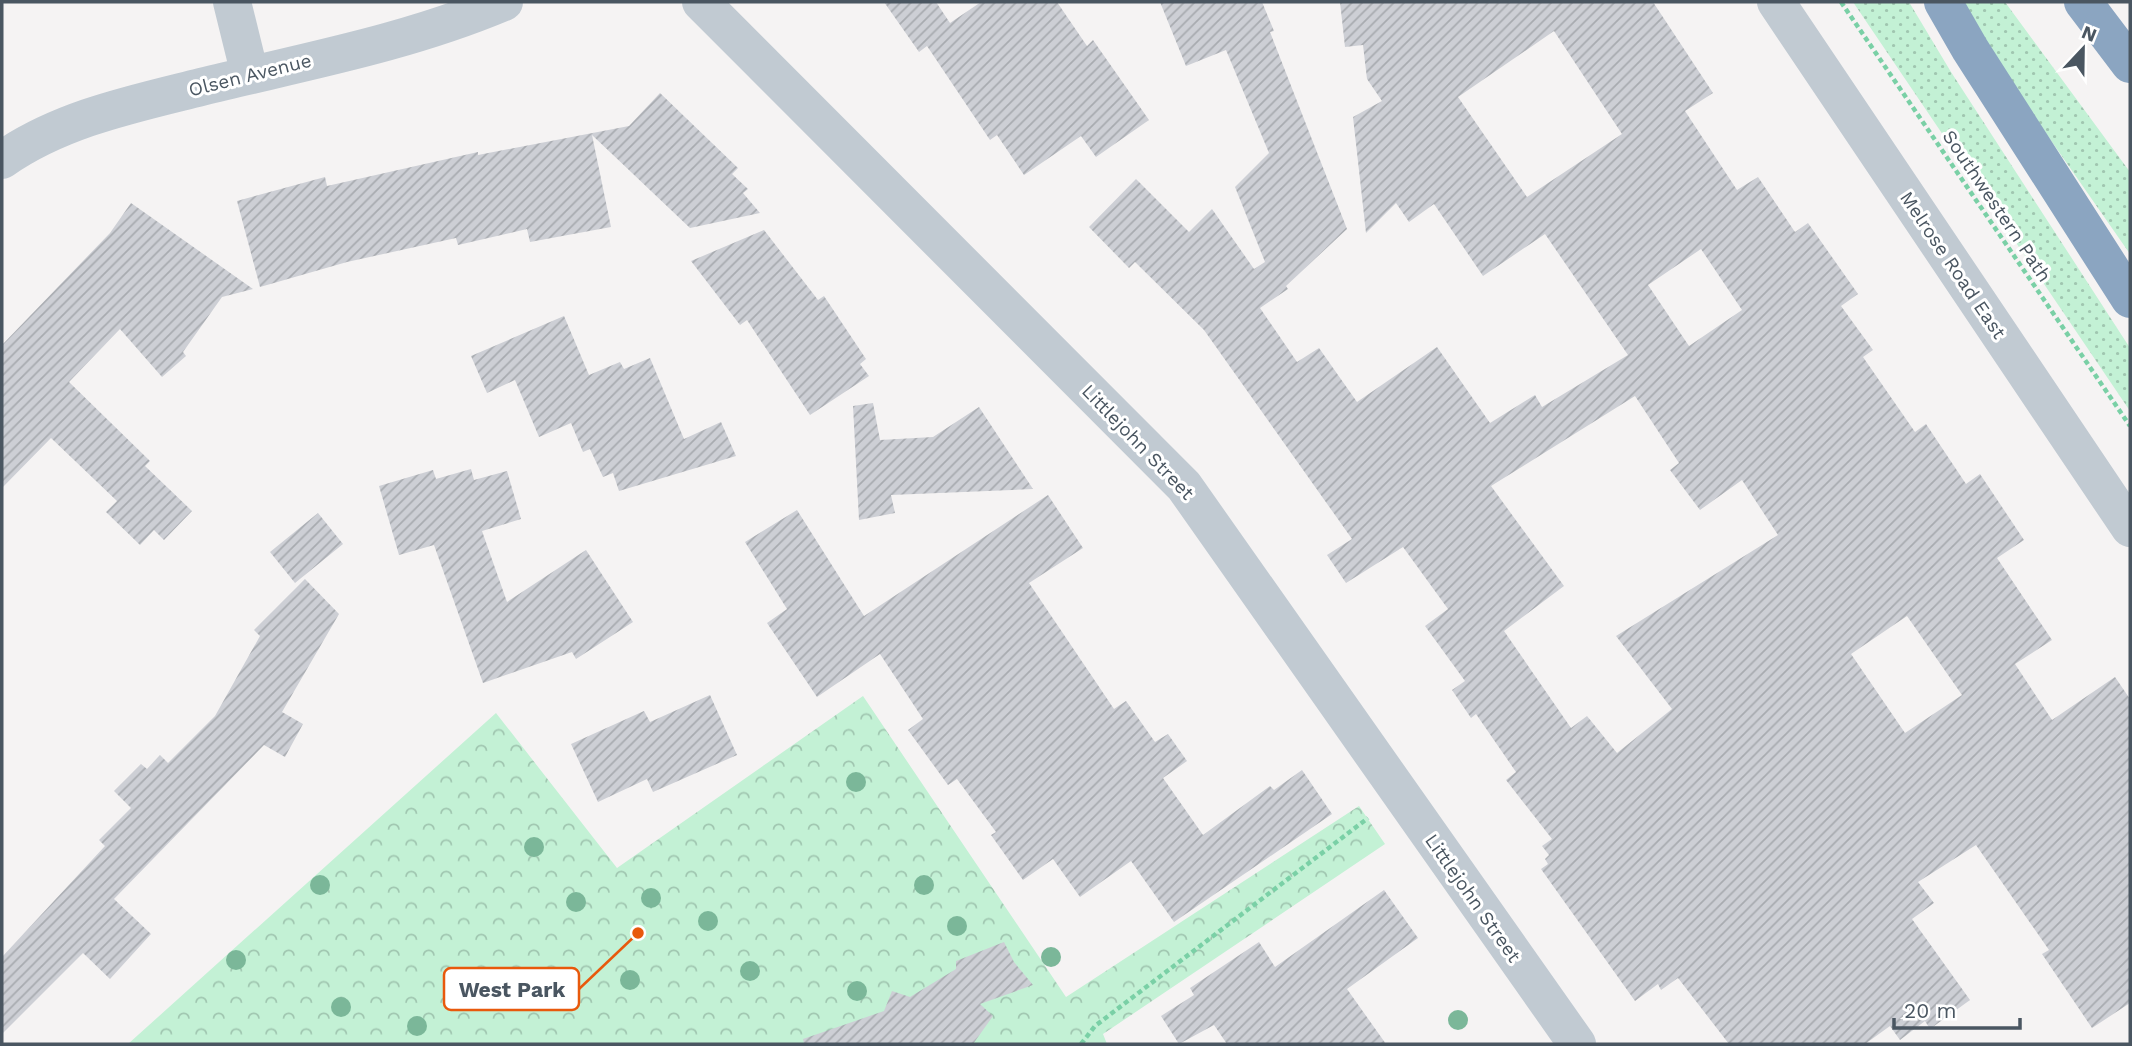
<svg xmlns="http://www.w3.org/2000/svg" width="2132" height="1046" font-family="'Work Sans',sans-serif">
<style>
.grass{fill:url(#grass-dots)}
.forest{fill:url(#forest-crowns)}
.building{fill:url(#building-hatch);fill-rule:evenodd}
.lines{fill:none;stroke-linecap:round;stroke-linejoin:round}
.path{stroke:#7ad0a6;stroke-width:4.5;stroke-dasharray:5 3.5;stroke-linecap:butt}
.minor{stroke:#c1cad2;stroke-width:38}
.highway{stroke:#8ba5c1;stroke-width:38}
.tree{fill:#7bb799}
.labels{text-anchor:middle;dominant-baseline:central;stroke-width:6;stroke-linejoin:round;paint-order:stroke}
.street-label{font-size:19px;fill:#4a5661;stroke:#fff}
.leader{fill:none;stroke:#e8590c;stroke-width:2.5}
.callout-dot{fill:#e8590c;stroke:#fff;stroke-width:2.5}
.callout{fill:#fff;stroke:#e8590c;stroke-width:2.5}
.callout-label{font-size:21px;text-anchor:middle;font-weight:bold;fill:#4a5661}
</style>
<defs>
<pattern id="grass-dots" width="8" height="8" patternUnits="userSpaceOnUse" patternTransform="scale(1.75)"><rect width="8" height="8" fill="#c3f1d5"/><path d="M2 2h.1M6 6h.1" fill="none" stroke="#a0c6b0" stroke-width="1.8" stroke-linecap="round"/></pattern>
<pattern id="forest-crowns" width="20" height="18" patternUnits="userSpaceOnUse" patternTransform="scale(1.75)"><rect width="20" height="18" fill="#c3f1d5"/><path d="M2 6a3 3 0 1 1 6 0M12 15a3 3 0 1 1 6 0" fill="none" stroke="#a0c6b0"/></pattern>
<pattern id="building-hatch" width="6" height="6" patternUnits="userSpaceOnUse" patternTransform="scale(1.75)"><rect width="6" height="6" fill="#cdcfd5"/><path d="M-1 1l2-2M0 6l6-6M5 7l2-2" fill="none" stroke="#a8abb0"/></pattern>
</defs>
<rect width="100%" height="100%" fill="#f5f3f3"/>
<path class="grass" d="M1853,2h56l42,70 179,276v63z
M1963,2h42l125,170v82l-131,-188z"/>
<path class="forest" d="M863,696l203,301 293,-191 26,38 -282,190 4,10h-979l368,-331 121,155z"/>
<path class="building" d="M884,2h52l14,21 31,-21h76l30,44 6,-6 56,80 -53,37 -15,-21 -57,39 -27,-40 -7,5 -63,-94 -8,6z
M1160,2h102l12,29 -4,1 77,197 -61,57 2,3 -28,19 37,54 22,-14 38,54 80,-55 53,76 45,-28 7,12 86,-52 -83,-121 -62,42 -49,-72 -25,18 -13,-19 -30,30 -13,-116 29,-16 -15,-22 -4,-34 -18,2 -5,-45h313l60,91 -28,18 52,79 21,-13 37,55 13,-9 50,71 -17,12 32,44 -10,7 52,75 11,-8 40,60 14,-10 44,66 -27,18 55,82 -37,24 37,56 63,-43 15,22v304l-38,25 -50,-74 7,-4 -73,-105 -58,37 16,21 -22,16 58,81 -40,29 -5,-8 -25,19 -10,-14 -25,18h-136l-51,-66 -17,12 -3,-6 -23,17 -94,-132 7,-5 -3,-5 4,-4 -7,-9 10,-7 -46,-59 10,-8 -40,-58 -5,4 -19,-28 13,-9 -40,-55 23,-17 -45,-62 -57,36 -19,-28 25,-16 -148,-209 -69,-68 -6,6 -40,-41 47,-48 53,53 23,-23 42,60 11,-7 -30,-75 34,-34 -43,-103 -40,16zM1554,31l68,103 -95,63 -69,-100zM1701,249l41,61 -53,36 -41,-61zM1635,396l44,67 -9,7 30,40 42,-30 36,55 -162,101 56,73 -55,44 -30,-37 -16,12 -67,-97 60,-45 -73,-100zM1907,616l55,79 -57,38 -54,-79z
M660,93l78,75 -6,6 16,15 -5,4 17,20 -70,15 -98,-93 19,92 -81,15 -3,-13 -69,16 -2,-7 -109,24 -87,25 -23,-86 88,-24 2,9 151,-34v3l151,-29z
M131,203l122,86 -31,8 -39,55 3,4 -24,21 -42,-48 -51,53 81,79 -5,5 47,45 -28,29 -10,-10 -14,15 -34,-33 11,-11 -66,-63 -49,50v-143l108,-112z
M764,230l54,70 6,-4 42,63 -6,5 9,12 -59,39 -63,-95 -7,5 -49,-64z
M564,316l25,59 31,-13 4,7 26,-11 34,81 37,-17 15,34 -117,35 -6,-18 -10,4 -13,-28 -7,3 -12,-29 -32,14 -24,-57 -28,13 -16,-37z
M873,403l7,37 53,-3 46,-30 54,82 -142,6 4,18 -36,7 -6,-114z
M471,469l3,11 33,-9 14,48 -39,12 25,71 79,-52 47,72 -57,37 -4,-7 -89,31 -49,-138 -35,10 -20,-69 54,-16 3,9z
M1048,495l35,53 -54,35 85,126 12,-8 29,41 13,-8 19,27 -24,17 40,57 67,-49 4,4 28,-20 30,44 -158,108 -43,-61 -51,36 -27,-38 -30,21 -32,-45 5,-3 -39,-53 -9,6 -40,-55 15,-11 -43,-65 -63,43 -50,-74 20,-14 -42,-67 52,-32 67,106z
M318,513l25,31 -48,39 -25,-31z
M305,579l34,35 -57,98 21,12 -18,33 -21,-12 -150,154 37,35 -41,45 -27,-26 -81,81v-77l103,-111 -6,-6 32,-32 -17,-17 27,-27 6,5 13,-14 8,8 47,-47 45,-80 -6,-6z
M710,695l27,60 -84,37 -6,-13 -49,23 -27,-58 73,-33 6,11z
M1384,890l34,48 -71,51 39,55h-159l-13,-19 -35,19 -18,-28 33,-21 -4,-7 69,-46 16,25z
M1004,942l10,20 19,23 -53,19 13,12 -20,28h-169l-1,-5 81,-28 8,-20 18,6 46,-28v-8z"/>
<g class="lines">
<path class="path" d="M1841,2l289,424
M1081,1044l14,-18 273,-208"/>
<path class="minor" d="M232,2l18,73
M701,2l483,484 393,558
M1776,2l354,526
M2,160c58,-41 131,-56 199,-73 102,-25 206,-44 303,-85"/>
<path class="highway" d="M1943,2l27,47 160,250
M2083,2l47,62"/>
</g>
<g class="tree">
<circle cx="856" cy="782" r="10"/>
<circle cx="534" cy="847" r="10"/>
<circle cx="320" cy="885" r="10"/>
<circle cx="924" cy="885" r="10"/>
<circle cx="651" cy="898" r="10"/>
<circle cx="576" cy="902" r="10"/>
<circle cx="708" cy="921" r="10"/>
<circle cx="957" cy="926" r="10"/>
<circle cx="1051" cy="957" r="10"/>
<circle cx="236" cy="960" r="10"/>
<circle cx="750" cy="971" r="10"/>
<circle cx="630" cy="980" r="10"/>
<circle cx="857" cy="991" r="10"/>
<circle cx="341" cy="1007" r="10"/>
<circle cx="1458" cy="1020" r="10"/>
<circle cx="417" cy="1026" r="10"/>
</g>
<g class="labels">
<g class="street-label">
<text transform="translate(250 75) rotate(-14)">Olsen Avenue</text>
<text transform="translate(1997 206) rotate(56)">Southwestern Path</text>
<text transform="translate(1953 265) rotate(56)">Melrose Road East</text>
<text transform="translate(1138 442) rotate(46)">Littlejohn Street</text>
<text transform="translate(1473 898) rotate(55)">Littlejohn Street</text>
</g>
</g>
<path class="leader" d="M638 933L579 989"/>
<circle class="callout-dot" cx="638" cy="933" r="7"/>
<rect class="callout" x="444" y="968" width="135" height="42" rx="7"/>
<g class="callout-label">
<text x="512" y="997">West Park</text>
</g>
<rect width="2132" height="1046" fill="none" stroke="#4a5661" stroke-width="7"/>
<g transform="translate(2083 49) rotate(22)" stroke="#ffffff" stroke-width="5" paint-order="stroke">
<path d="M0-5L12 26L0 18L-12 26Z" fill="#4a5661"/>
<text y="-10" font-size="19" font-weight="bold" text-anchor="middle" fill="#4a5661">N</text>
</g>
<path d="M1894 1018v10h126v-10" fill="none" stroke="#4a5661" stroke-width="3.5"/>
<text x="1904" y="1018" font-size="21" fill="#4a5661" stroke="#ffffff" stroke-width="5" paint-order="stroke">20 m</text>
</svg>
